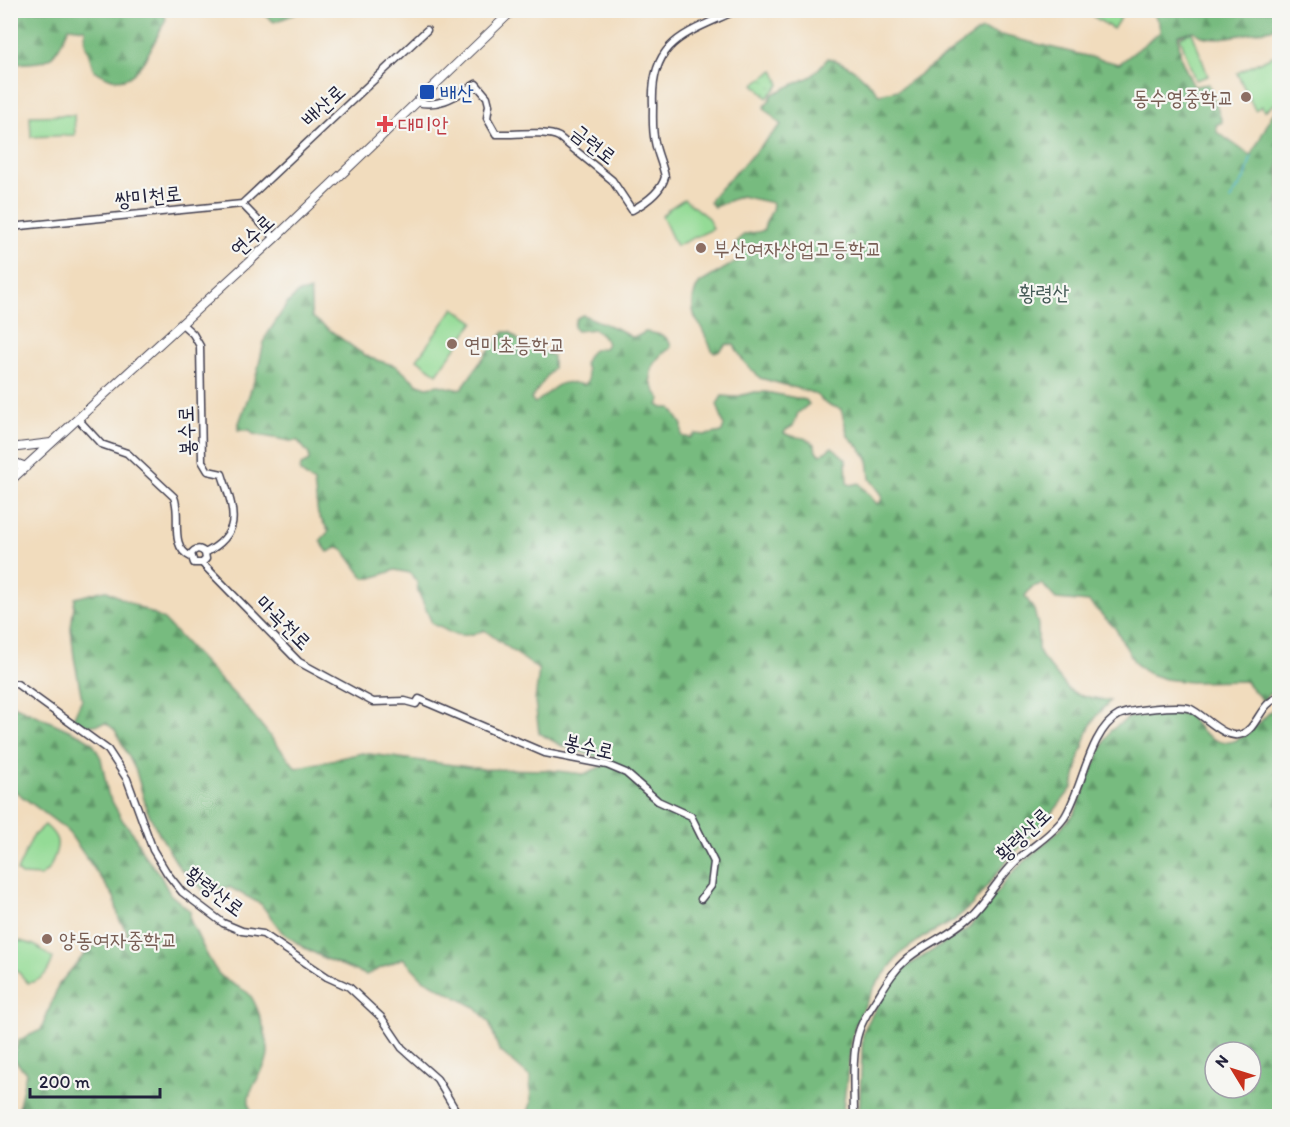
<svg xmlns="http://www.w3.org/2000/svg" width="1290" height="1127" font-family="Itim,'Poor Story',sans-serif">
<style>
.green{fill:url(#green-dots);stroke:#5b7e68;stroke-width:1.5}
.forest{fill:url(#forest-firs);stroke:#4c6e5d;stroke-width:1.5;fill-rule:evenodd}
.pitch{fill:#94db96;stroke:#5b7e68;stroke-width:1.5}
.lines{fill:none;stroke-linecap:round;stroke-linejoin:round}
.stream{stroke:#50b6cf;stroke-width:1.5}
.highway-tunnel{stroke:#c8b7a3;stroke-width:8;stroke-dasharray:8 4;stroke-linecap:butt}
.minor-casing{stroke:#413e4e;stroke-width:9}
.major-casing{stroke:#413e4e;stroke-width:10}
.minor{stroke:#fff;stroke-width:6}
.major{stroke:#fff;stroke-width:8}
.transit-dot{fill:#1a4fb4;stroke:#f6f6f2;stroke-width:2}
.education-dot{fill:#8d6e63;stroke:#f6f6f2;stroke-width:2}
.health-dot{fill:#e0444e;stroke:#f6f6f2;stroke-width:2}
.labels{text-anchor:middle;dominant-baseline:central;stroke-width:4.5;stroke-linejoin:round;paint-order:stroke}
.transit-label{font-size:21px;fill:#164399;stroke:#f6f6f2;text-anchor:start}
.education-label{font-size:21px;fill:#785e54;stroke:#f6f6f2;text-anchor:start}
.street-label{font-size:21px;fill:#22223b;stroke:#f6f6f2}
.health-label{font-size:21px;fill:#be3a42;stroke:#f6f6f2;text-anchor:start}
.park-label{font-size:21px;fill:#445a56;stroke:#f6f6f2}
</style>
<defs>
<pattern id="green-dots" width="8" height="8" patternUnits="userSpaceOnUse" patternTransform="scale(1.5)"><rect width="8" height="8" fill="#94db96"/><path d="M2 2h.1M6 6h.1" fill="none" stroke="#7fbc82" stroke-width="1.8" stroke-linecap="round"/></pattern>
<pattern id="forest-firs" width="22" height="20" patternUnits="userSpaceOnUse" patternTransform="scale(1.5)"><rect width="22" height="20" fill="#77bb7f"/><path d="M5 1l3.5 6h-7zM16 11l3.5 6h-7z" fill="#619869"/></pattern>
</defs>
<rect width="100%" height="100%" fill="#f6f6f2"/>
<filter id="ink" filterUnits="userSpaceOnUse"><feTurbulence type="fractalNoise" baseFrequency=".0167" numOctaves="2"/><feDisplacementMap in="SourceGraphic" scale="12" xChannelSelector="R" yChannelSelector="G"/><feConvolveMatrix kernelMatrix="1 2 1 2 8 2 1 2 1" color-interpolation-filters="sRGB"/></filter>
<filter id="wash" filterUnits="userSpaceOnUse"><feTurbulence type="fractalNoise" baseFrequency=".008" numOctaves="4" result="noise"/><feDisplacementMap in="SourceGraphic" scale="24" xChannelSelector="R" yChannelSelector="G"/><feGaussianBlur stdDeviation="1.35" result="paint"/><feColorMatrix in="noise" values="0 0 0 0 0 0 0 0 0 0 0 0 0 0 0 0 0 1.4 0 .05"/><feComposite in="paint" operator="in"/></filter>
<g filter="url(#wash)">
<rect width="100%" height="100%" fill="#f1dcbd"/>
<path class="green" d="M774,70l6,14 -13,14 -13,-14z"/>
<path class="forest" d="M11,10l151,1 4,8c-9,16 -24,56 -42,60 -11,3 -21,-4 -30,-9l-9,-27v-14l-16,-2c-18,39 -18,34 -58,37z
M260,11h39l-6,4 -19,7z
M1152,11h127v15l-8,3c-19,3 -64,17 -77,2l-16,4 3,24 11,24 2,3 15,-2 13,38 -6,3 1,7 34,24 21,-41 7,-7v584l-10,2 -6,7 -18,-20 -55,1 -25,-3 -18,-6 -12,-10 -20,-35 -26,-26 -33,-3 -14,-15 -10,3 -7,9 9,14 4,15v24l4,8 26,32 10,6 32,6 -12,13 -9,14 -11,34 -5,25 -23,29 -44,46 -34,43 -20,17 -27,14 -24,17 -26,33 -20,39 -4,20 -9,71h-315l4,-13 -1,-26 -31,-27 -10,-28 -14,-15 -52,-28 -20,-21 -37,17 -40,-16 -23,-12 -21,-15 -21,-28 -32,-17 -25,4 -25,-24 -22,-37 -10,-20 -11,-39 -21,-41 -9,-7 -18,3 -15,-7 9,-20 -8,-42 -3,-29 4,-30 30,-8 58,29 85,90 48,59 66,-15 122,16 64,1 36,4 28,-12 -50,-16 -23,-13 -4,-32 4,-31 -55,-40c-13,7 -32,8 -44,-4h-4l-4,-3 -14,-32 -1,-9 -7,-9 -15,-3 -23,8h-8l-21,-29 -4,-2 -11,5 -8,-11 9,-10 -11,-16 -4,-32 -14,-11 1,-7 8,-4v-7l-11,-13h-8l-37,-7 -3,-4h-12l1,-7 18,-50 8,-35 22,-34 11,-11 12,-2c2,10 0,17 2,26l48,35 10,6 26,8 22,18 9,3 12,-2 17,4 6,-1 24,-34 18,-22h6l16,15 10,1 17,8v12l-22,31 4,4c21,-14 21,-26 49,-18l4,-4 -1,-12 -3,-5c5,-11 7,-16 20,-16l3,-4 -2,-5 -11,-10 -17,2 -3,-3c0,-7 2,-11 9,-13l37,15 11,7 7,-1 7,-4c11,2 23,1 26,15 -3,4 -8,5 -11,9 -14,14 -12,28 1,43l-3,6 5,3h8l11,17v11l8,2 6,-4 10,1 16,-3 2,-7 -7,-21 5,-8 13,1 19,-5h12l40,8 3,4 -11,9 -5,13 -7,4 -2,3c11,7 18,0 31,12l1,7 5,3 11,-8 14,12 1,24 4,2 8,-2 18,21 4,-3 1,-6 -12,-16 -2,-20 -9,-12 -11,-11 -7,-27 -15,-5 -9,-9 -7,-3 -50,-14 -16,-16 -10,-17 -7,-1 -9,8h-5l-13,-27c-10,-10 -9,-32 0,-42l39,-23 -4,-15c9,-17 17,-9 29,-15 0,-10 10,-17 9,-27l-32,-7 -27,11 -4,-5 2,-5 69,-72 -17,-17 9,-14 39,-18 16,-18c23,6 36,19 51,36l19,-4 83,-60 138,34 41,-32 -1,-9z
M1279,702v414h-420l4,-84 21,-39 22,-26 63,-39 42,-54 45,-41 19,-20 23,-57 12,-25 20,-14 56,-4c39,52 59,26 93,-11zM1215,1052h36v36h-36z
M11,704l71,32 10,6 9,16 7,36 15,27 10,12 11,22 16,20 10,19 20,17v9c9,17 16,37 28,53 7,9 21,13 30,20 9,8 19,44 20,56 2,26 -32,42 -14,67h-222l1,-5 -14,-5 7,-33 -13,-15 6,-18 22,-10 18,-46 31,-36 33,-9 5,-6 -9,-14 -5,-22 -47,-67 -56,-42z"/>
<path class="pitch" d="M1098,11v-1l27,1 -12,18 -19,-12z
M1192,32l16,44 -13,4 -15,-43z
M1272,56h4l3,2v43l-15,10 -2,-5 -7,4 -18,-37z
M74,115l1,20 -44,2 -1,-21z
M684,199l24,19 5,11 -37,17 -14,-30 8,-8z
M454,308l20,14 -37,52 -20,-15z
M45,825c14,12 15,18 8,35 -2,7 -6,12 -12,16l-20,-1 -4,-4 16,-35z
M20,941l14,4 19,13c-4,13 -10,23 -25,25l-17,-19v-13l3,-8z"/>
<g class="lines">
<path class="stream" d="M1230,200l16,-24 5,-19"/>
</g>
</g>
<g filter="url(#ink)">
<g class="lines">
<path class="highway-tunnel" d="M1277,10l3,6"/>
<defs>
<path id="minor" d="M417,102c23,6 40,-7 59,-18l11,13 2,8 -2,13 9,16c17,1 49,-4 63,3l53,43 20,30c13,-7 29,-18 33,-33 -2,-12 -8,-23 -10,-35 -3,-12 -2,-25 -2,-37 -3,-65 33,-71 84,-95
M242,204l185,-174
M10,227l232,-23 33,34
M182,324l11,10 7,12 2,115 6,10 14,3c11,35 23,58 -17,79
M78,419l23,25 26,9 47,44c8,19 -6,49 17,60
M202,563l4,-4 -1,-6c-5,-5 -10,-5 -14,1l3,9h8l97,99 74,40 32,-1 11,3 3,-5 126,54 62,12 19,8 32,28 33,15 23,46 -3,24 -10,13
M10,684h7l91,66 19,29 26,71 14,23 15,19 41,31 19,8 21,3 64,43 22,10 32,30 21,31 35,31 22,37
M854,1116c0,-25 -3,-62 5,-85 4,-13 13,-25 20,-36 8,-13 16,-26 28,-36 19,-16 45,-25 63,-43 18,-17 29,-39 47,-56 15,-14 35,-25 47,-42 18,-26 25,-88 55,-103 11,-5 61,-11 72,-6 13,6 35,32 51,25 16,-6 18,-32 38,-37"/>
<path id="major" d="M10,448l41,-5
M10,461l16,6
M10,481l265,-243 238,-228"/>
</defs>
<use href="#minor" class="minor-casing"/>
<use href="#major" class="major-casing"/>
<use href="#minor" class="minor"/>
<use href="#major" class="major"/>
</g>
</g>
<rect class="transit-dot" x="419" y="84" width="16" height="16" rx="3"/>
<g class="education-dot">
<circle cx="1246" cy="97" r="6"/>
<circle cx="701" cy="248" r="6"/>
<circle cx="452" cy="344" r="6"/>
<circle cx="47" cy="939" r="6"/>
</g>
<path class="health-dot" d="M382 115h6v6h6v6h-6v6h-6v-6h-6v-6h6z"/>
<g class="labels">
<g class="transit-label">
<text x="440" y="92">배산</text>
</g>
<g class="education-label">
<text x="1234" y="97" text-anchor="end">동수영중학교</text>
<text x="713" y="248">부산여자상업고등학교</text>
<text x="464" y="344">연미초등학교</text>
<text x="59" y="939">양동여자중학교</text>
</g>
<g class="street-label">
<text transform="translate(323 105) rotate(-43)">배산로</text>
<text transform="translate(594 144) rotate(38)">금련로</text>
<text transform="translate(148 196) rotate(-6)">쌍미천로</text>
<text transform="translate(252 235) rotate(-43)">연수로</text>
<text transform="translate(186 431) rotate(-92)">봉수로</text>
<text transform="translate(284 622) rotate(45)">마곡천로</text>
<text transform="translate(589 746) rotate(13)">봉수로</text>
<text transform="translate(1023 834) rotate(-44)">황령산로</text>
<text transform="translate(215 891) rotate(37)">황령산로</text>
</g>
<g class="health-label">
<text x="398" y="124">대미안</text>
</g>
<g class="park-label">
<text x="1044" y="292">황령산</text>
</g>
</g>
<rect width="1290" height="1127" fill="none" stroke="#f6f6f2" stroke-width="36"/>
<g transform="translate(1233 1070) rotate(308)"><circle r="28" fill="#f6f6f2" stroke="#a1a1a9" stroke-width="1.5"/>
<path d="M0-4.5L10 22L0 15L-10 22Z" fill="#c8321e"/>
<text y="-9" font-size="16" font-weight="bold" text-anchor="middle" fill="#22223b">N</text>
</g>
<path d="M30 1088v9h130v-9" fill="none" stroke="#22223b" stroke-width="3"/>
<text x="39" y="1088" font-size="18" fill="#22223b" stroke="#f6f6f2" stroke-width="4.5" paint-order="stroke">200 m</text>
</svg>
